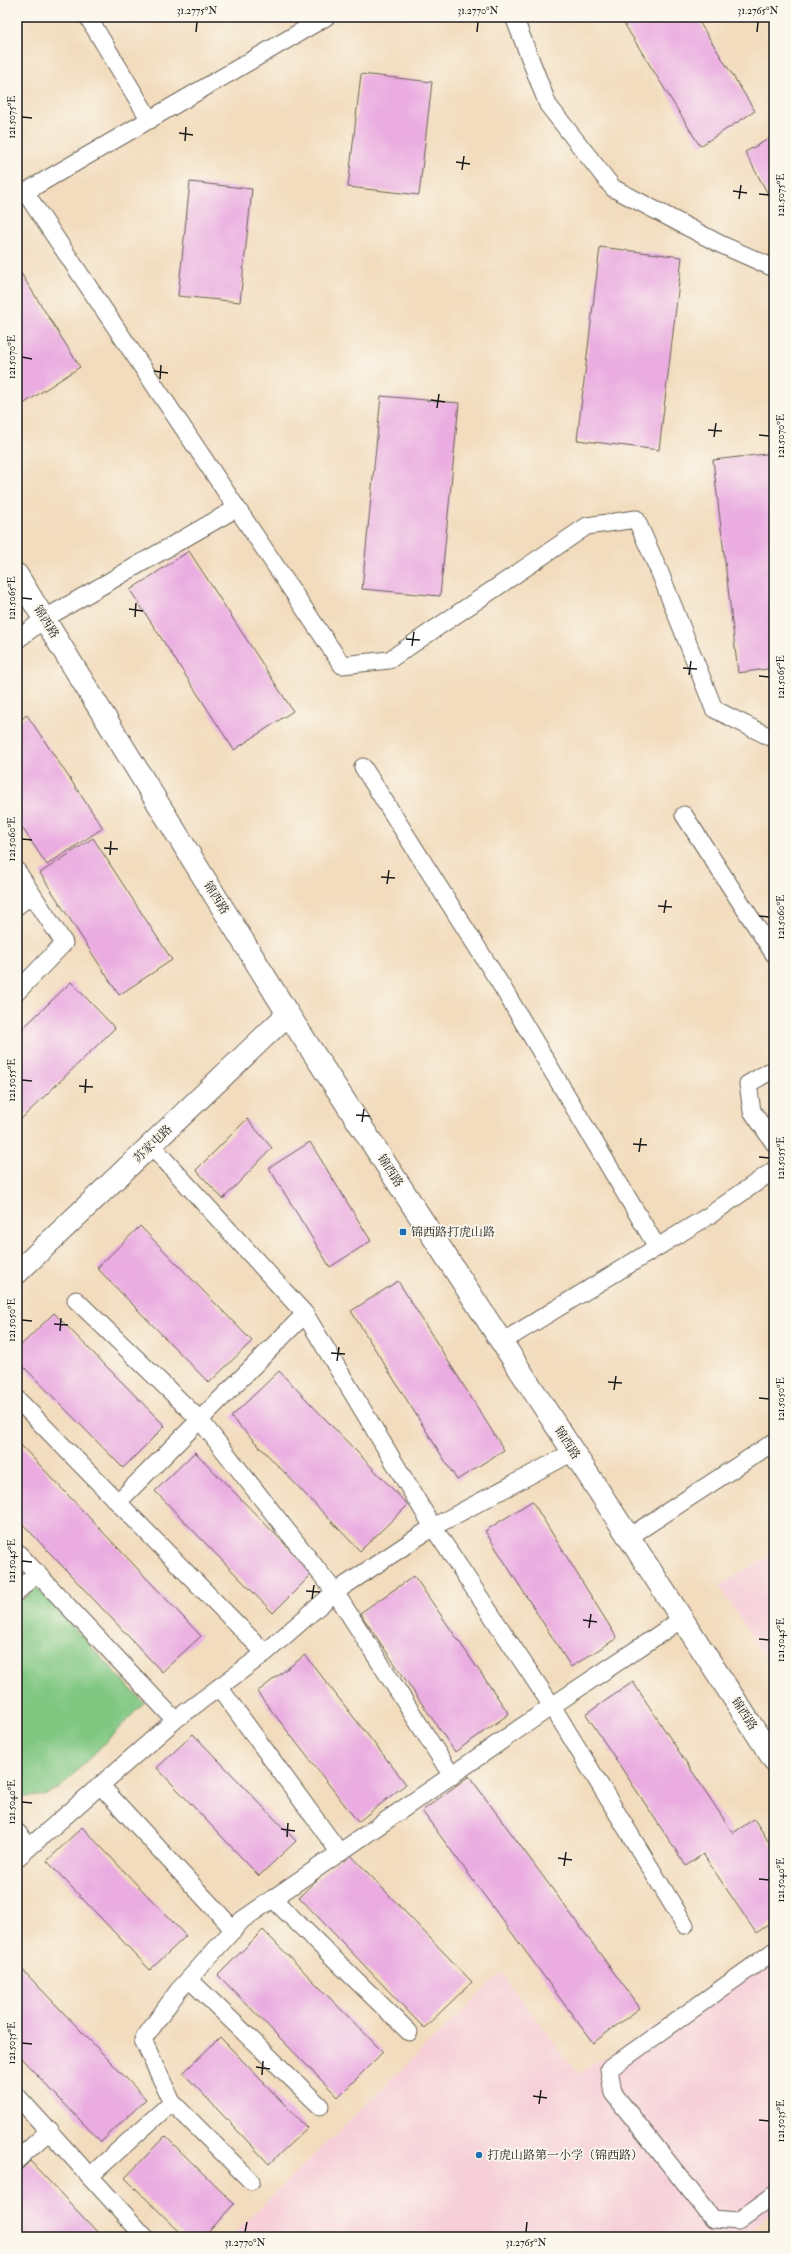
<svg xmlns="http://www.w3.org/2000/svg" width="791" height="2254" font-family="'IM FELL Double Pica','Noto Serif SC',serif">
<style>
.built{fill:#f6cfd8}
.green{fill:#80c782;stroke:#4e724f}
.building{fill:#eaace1}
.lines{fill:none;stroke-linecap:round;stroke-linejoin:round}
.lane-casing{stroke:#675f54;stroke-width:19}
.street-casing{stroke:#675f54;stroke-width:24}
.lane{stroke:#fff;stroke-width:17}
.street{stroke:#fff;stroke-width:22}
.ticks{fill:none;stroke:#1c1c1c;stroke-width:1.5}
.poi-dot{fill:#1f6fb2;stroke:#fbf7ec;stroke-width:1.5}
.labels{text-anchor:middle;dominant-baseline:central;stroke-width:3.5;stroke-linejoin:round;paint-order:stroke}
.street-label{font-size:12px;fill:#1c1c1c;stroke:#fbf7ec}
.poi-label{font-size:12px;fill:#1c1c1c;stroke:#fbf7ec;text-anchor:start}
.neatline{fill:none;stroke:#1c1c1c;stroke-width:1.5}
.ticks-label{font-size:10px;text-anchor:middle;fill:#1c1c1c}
</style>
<rect width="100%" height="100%" fill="#fbf7ec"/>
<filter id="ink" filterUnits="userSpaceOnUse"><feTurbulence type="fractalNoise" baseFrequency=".025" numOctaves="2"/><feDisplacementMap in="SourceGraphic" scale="8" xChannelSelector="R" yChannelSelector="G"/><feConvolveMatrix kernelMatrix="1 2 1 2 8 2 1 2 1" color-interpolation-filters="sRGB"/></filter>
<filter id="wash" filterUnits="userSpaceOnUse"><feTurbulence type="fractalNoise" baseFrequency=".012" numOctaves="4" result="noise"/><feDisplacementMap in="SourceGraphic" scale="16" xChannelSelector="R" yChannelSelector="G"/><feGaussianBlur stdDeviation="0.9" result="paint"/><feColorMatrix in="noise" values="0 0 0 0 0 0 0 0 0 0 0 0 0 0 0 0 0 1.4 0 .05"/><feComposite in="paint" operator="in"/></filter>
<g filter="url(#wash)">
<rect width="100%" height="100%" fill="#f2dcbd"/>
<path class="built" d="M774,1554v118l-55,-87z
M774,1955v257l-34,25h-510l271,-264 77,101z"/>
<path class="green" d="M36,1587l108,116 -84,85c-15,8 -26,10 -43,8v-191z"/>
<g id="blocks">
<path class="building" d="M620,17h76l59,94 -55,35z
M361,74l71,8 -13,113 -71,-8z
M774,136v69l-29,-53z
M190,182l62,7 -12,113 -62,-6z
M600,247l82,10 -23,193 -82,-10z
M17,267l63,100 -63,41z
M381,396l78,7 -19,193 -78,-7z
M774,453v215l-36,5 -25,-213z
M189,551l104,160 -59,39 -104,-160z
M27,715l76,113 -56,37 -30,-45v-98z
M93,838l79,122 -53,35 -79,-122z
M71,982l44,46 -98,95v-89z
M247,1119l25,29 -49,51 -27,-29z
M310,1142l61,99 -41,26 -61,-99z
M140,1226l112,115 -43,42 -112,-115z
M398,1281l106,169 -47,30 -106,-169z
M54,1313l111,113 -42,42 -106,-108v-11z
M279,1371l129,134 -48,46 -129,-134z
M17,1441l184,195 -39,36 -145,-154z
M195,1452l118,121 -40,40 -118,-122z
M532,1501l85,137 -46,29 -86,-136z
M414,1576l95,138 -54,38 -95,-139z
M305,1655l101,129 -48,38 -101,-130z
M633,1682l100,151 21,-14 20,31v71l-18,12 -53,-79 -17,12 -100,-152z
M193,1734l103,107 -37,35 -102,-108z
M469,1776l171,232 -47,35 -171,-232z
M82,1827l104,109 -36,34 -103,-109z
M347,1851l125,131 -48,46 -125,-131z
M263,1930l120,122 -45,45 -120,-122z
M17,1964l129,135 -45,43 -84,-88z
M220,2037l87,91 -38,36 -86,-91z
M165,2136l69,68 -30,33h-19l-60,-59z
M30,2161l72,76h-84l-1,-63z"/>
</g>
</g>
<g filter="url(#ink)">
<use href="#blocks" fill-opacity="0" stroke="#675f54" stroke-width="1"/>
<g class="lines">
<defs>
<path id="lane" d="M88,17l62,103
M326,17l-301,175 317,473 47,-5 198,-134 49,-7 24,54 54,136 60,30
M514,17l34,88 65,83 107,56 54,24
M17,640l27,-21 193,-111
M363,767l138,218 156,262
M684,815l90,139
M17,871l47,72 -47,49
M17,906l15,-12
M774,1069l-26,15 4,27 22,32
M151,1145l154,169 128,213 119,179 133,219
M76,1300l124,120 135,172 117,184
M502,1342l208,-127 64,-45
M17,1399l248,254
M119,1501l186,-187
M629,1537l145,-95
M17,1552l158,168
M17,1592l20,-20
M219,1687l121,166
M100,1785l134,145
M17,1832l13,15
M17,1858l158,-138 90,-67 70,-61 98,-65 140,-75
M273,1899l136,133
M774,1951l-165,118 4,24 100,126 25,2 36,-26
M189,1979l131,127
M17,2096l128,141
M172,2102l79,79
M17,2160l33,-30
M90,2176l82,-74 -29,-62 35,-49 64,-71 310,-214 130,-87"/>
<path id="street" d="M17,575l271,439 486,746
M17,1273l271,-259"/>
</defs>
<use href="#lane" class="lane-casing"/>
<use href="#street" class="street-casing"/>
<use href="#lane" class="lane"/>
<use href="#street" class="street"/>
</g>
</g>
<path class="ticks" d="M196,32l1,-10M477,32l1,-10M757,32l1,-10M22,117l10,1M179,133l14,2M185,141l1,-14M456,162l14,2M462,170l2,-14M733,191l14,2M759,194l10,1M739,199l2,-14M22,357l10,2M154,371l14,2M160,379l1,-14M431,400l14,2M437,408l2,-14M708,430l14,1M759,435l10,1M714,437l2,-14M22,598l10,1M129,609l14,2M135,617l1,-14M406,639l14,1M412,646l2,-14M683,668l14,1M689,675l2,-14M759,676l10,1M22,839l10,1M104,848l14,1M110,855l1,-14M381,877l14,1M387,884l2,-14M658,906l14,1M664,913l2,-13M759,916l10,1M22,1080l10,1M79,1086l14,1M85,1093l1,-14M356,1115l14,1M362,1122l2,-13M633,1144l14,1M639,1152l2,-14M759,1157l10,1M22,1320l10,1M54,1324l14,1M60,1331l1,-13M331,1353l14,1M337,1361l2,-14M608,1382l14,1M614,1390l2,-14M759,1398l10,1M22,1561l10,1M306,1591l14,1M312,1599l2,-14M583,1620l14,2M589,1628l2,-14M759,1639l10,1M22,1802l10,1M281,1829l14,2M287,1837l1,-14M558,1858l14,2M564,1866l2,-14M759,1879l10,1M22,2043l10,1M256,2067l14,2M262,2075l1,-14M533,2096l14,2M539,2104l2,-14M759,2120l10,1M245,2232l2,-10M526,2232l1,-10"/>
<g class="poi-dot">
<rect x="399" y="1228" width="8" height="8" rx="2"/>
<circle cx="479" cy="2155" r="4"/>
</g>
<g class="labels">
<g class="street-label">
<text transform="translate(46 622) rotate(58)">锦西路</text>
<text transform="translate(216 898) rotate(58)">锦西路</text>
<text transform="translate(153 1144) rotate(-44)">苏家屯路</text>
<text transform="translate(390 1171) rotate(57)">锦西路</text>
<text transform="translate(567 1443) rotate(57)">锦西路</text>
<text transform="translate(744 1714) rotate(57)">锦西路</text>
</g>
<g class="poi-label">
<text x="411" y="1232">锦西路打虎山路</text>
<text x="487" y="2155">打虎山路第一小学（锦西路）</text>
</g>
</g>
<rect width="791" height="2254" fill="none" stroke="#fbf7ec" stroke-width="44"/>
<rect x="22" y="22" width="747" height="2210" class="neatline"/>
<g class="ticks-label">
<text x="197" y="14">31.2775°N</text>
<text x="478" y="14">31.2770°N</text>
<text x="758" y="14">31.2765°N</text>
<text transform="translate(11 117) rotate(-90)" y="4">121.5075°E</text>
<text transform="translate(780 195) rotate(-90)" y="4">121.5075°E</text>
<text transform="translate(11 357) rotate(-90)" y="4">121.5070°E</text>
<text transform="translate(780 436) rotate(-90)" y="4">121.5070°E</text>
<text transform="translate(11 598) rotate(-90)" y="4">121.5065°E</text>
<text transform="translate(780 677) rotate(-90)" y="4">121.5065°E</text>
<text transform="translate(11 839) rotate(-90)" y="4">121.5060°E</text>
<text transform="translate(780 917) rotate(-90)" y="4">121.5060°E</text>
<text transform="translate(11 1080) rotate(-90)" y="4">121.5055°E</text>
<text transform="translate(780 1158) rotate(-90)" y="4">121.5055°E</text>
<text transform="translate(11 1320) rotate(-90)" y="4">121.5050°E</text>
<text transform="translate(780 1399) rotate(-90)" y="4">121.5050°E</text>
<text transform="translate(11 1561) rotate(-90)" y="4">121.5045°E</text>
<text transform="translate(780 1640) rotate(-90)" y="4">121.5045°E</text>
<text transform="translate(11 1802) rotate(-90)" y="4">121.5040°E</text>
<text transform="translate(780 1880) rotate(-90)" y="4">121.5040°E</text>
<text transform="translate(11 2043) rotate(-90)" y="4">121.5035°E</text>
<text transform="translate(780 2121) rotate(-90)" y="4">121.5035°E</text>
<text x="245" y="2246">31.2770°N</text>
<text x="526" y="2246">31.2765°N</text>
</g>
</svg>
